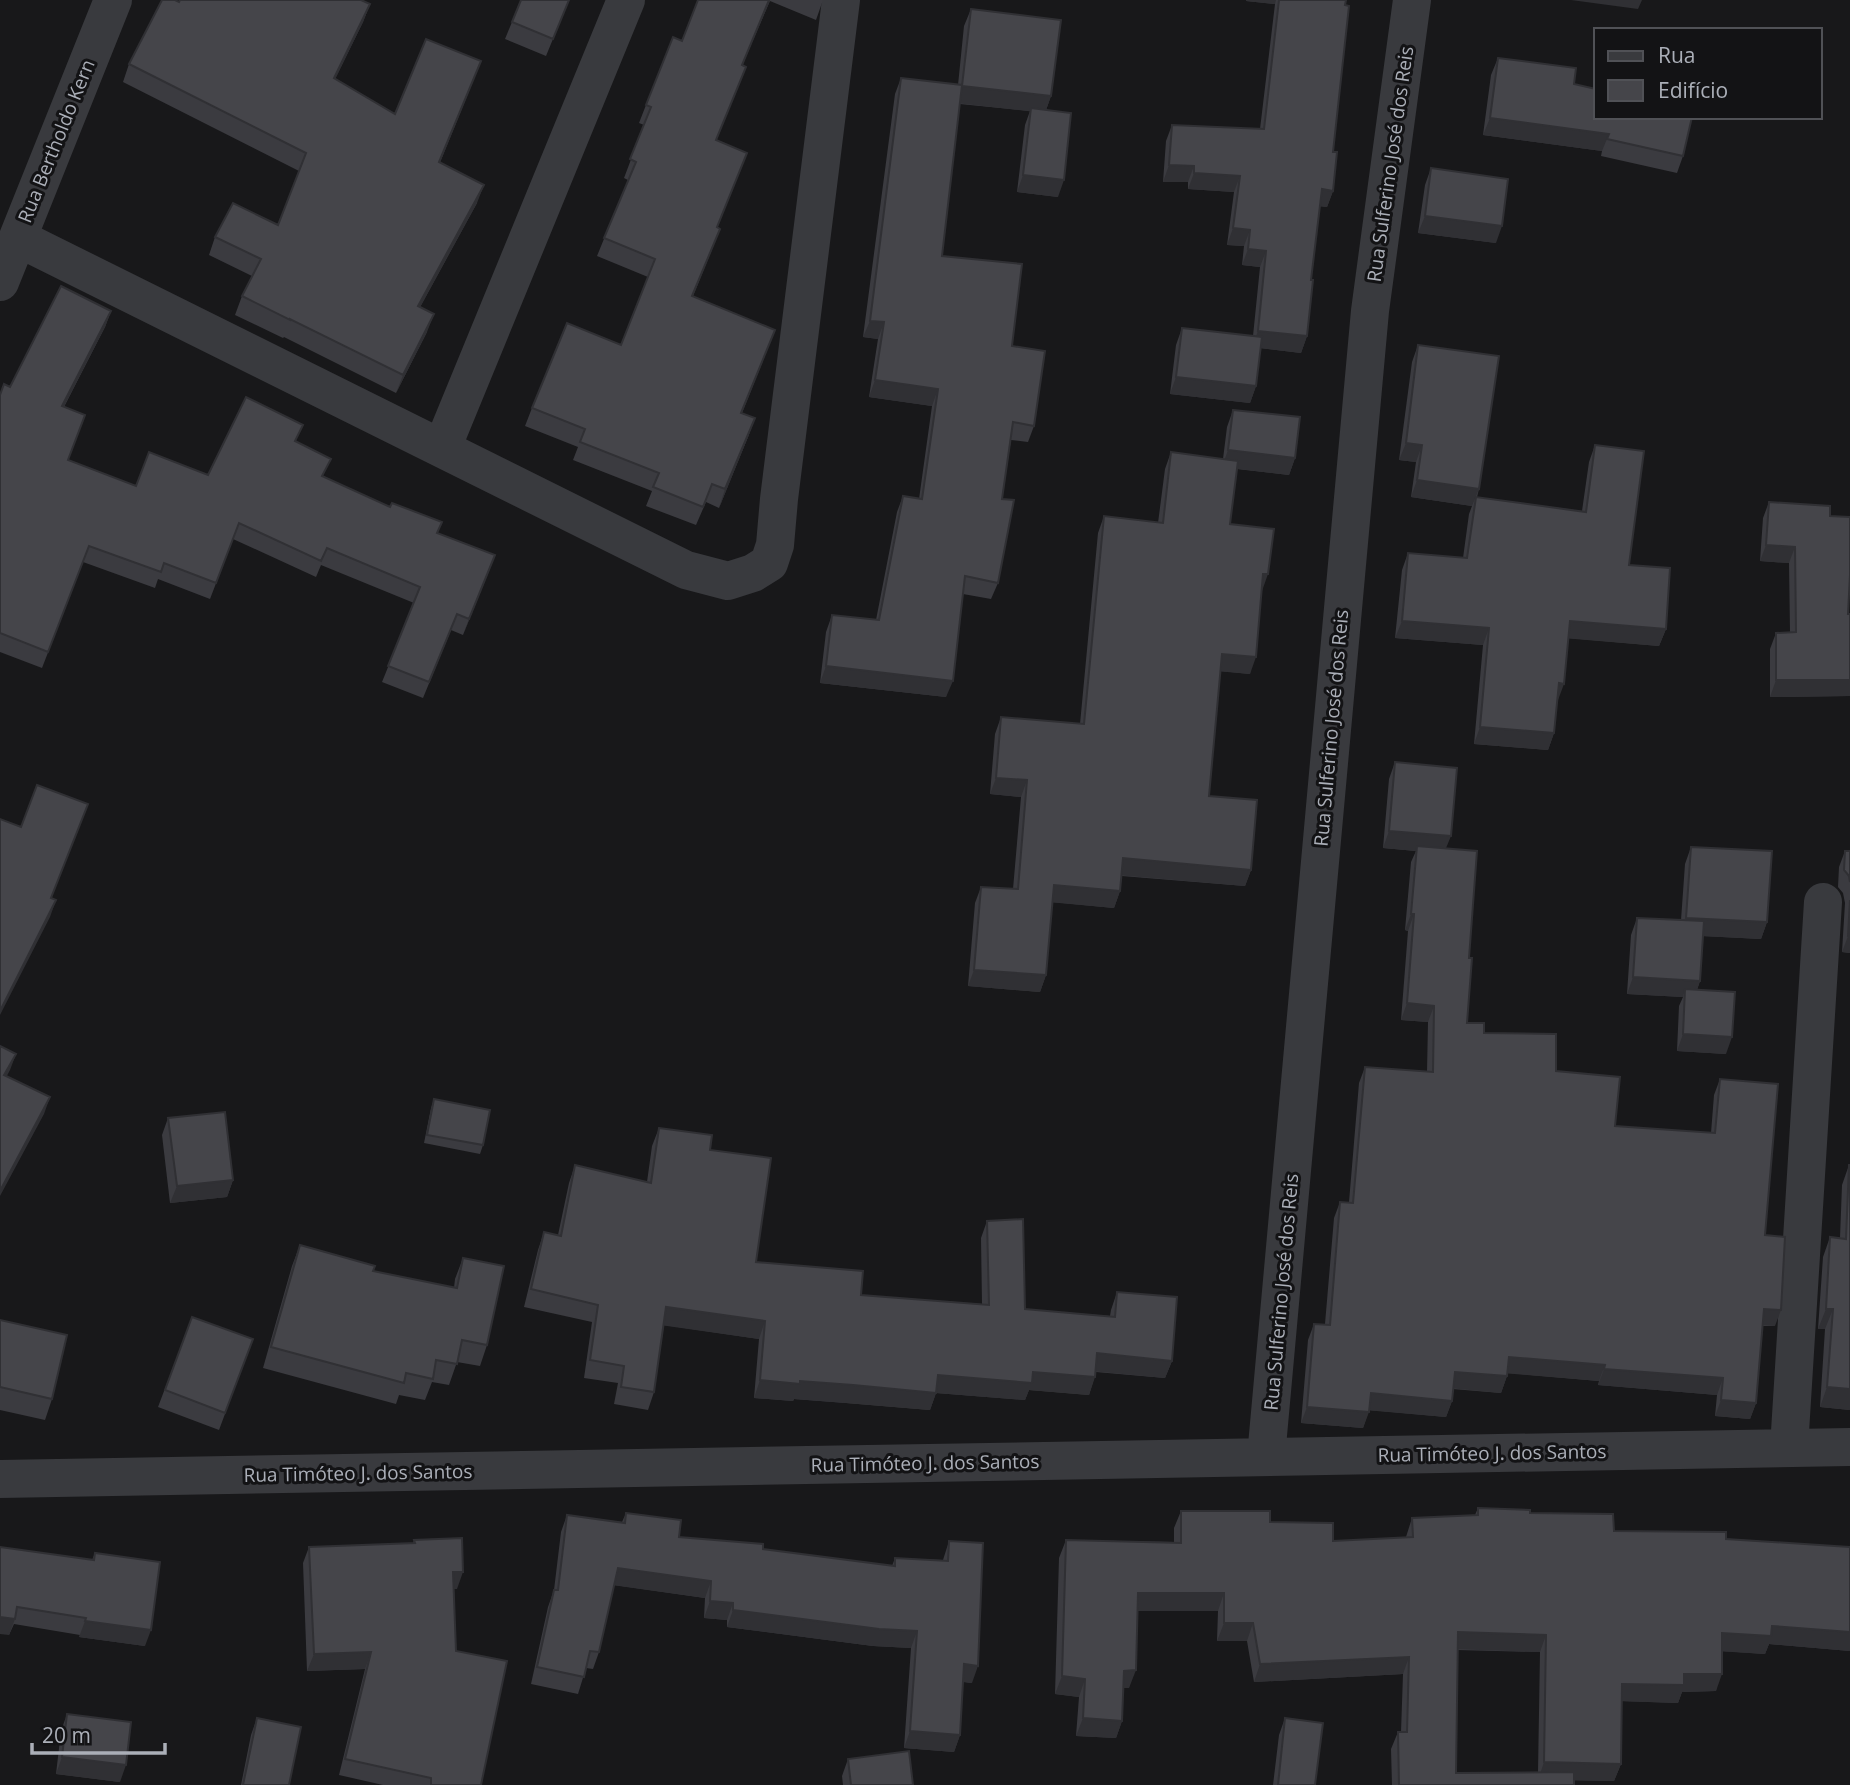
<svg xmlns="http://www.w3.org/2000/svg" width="1850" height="1785" font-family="'Open Sans',sans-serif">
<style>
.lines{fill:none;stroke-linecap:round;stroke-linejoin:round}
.minor{stroke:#393a3e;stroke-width:38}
.wall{fill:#3b3b40;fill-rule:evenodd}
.shaded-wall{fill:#303034}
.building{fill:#45454a;stroke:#303034;stroke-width:2}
.labels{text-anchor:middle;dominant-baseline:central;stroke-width:6;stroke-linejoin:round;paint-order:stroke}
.street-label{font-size:19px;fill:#abafb8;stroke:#131315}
</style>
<rect width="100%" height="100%" fill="#18181a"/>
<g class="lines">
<path class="minor" d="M18,238l668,332 42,11 25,-8 16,-10 6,-18 4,-46 62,-499
M0,282l113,-282
M442,448l184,-448
M1789,1448l34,-546
M1266,1457l104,-1146 42,-311
M0,1479l1850,-32"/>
</g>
<path class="wall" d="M569,0l-23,56 -41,-17 7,-17z
M698,0h125l-7,20 -46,-19 -28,64 4,2 -30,74 24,30 -23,57 -4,19 -20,49 75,52 -26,65 13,5 -7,19 -29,71 -13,-6 -10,23 -50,-19 6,-15 -79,-31 5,-13 -53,-21 7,-18 89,-63 27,-68 -51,-21 31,-76 -4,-2 20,-53 -5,-2 7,-18 36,-64z
M1246,0h100l-13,152v39l-6,16 -7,-1 -9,74 -4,56 -6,17 -41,-5 -4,38 -6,17 -80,-9 6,-49 6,-17 71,8 7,-69 -18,-2 2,-19 -17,-1 7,-53 -46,-3v-7h-25l3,-41 6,-16 88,4 15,-125 -29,-3z
M179,2l191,2 -7,18 -28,57 60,35 86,-53 -41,101 37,41 -57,104 7,25 -31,61 -112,-56 -1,1 -48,-23 7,-19 10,-20 -43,-21 6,-18 63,-12 21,-54 -176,-89 6,-18z
M971,9l80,87 -5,14 12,87 -41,-5 8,-67 5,-14 -70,-7 -18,152 70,90 22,80 -6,16 -17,-2 -9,59 -4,84 -7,16 -28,-5 -17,103 -126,-14 6,-51 6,-17 44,5 21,-108 6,-16 16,3 13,-93 -63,-9 9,-58 -15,-2 32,-243 6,-16 57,7 6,-59z
M1498,58l185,98 -6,17 -76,-17 1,-5 -119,-16 8,-60z
M1431,168l65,75 -78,-10 7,-48z
M111,311l-6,16 -41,80 4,53 68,26 72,-11 89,-33 27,35 114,56 57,22 -32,80 -12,-5 -28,68 -41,-16 32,-79 -93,-38 -5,12 -83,-38 -23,60 -52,-20 -3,9 -72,-26 -41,106 -42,-16v-257l10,-8z
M1418,345l61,144 -2,8 105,14 7,-49 6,-17 34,120 37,64 -7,17 -91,-8 -11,62 -3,33 -6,17 -74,-6 9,-99 -88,-7 7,-68 6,-17 55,5 6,-44 3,-8 -61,-9 5,-35 -17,-2 13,-98z
M1233,410l62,48 -6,17 -52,-6 -7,55 32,67 -12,83 -30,-3 -11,125 42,74 -6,16 -123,-10 -2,15 -6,17 -62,-6 -6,73 -6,17 -72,-6 7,-83 6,-16 32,2 8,-92 -31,-3 5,-60 6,-17 79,7 18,-191 6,-17 54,7 7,-54 6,-17 52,7 4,-32z
M1769,502l61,14 18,98h2v82l-80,1v-48l6,-16 14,-1 -1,-69 -29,-2 3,-43z
M1395,762l51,86 23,110 -2,65 89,48 59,55 96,7 3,-38 6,-16 45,156 10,91h-12l-7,77 -6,16 -35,-3 2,-21 -119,-10 1,-4 -91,-8 -7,20 -48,-4 -1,12 -6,16 -77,-7 -6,18 -62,-5 7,-83 6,-16h11l9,-106 6,-16h9l10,-119 6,-16 62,5 1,-50 -27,-2 7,-89 -3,-1 6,-68 5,-11 -33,-3 6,-69z
M1691,847l76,75 -6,17 -58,-3 -3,45 -3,9 29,64 -49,-3 2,-45 4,-9 -56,-3 4,-59 6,-17 44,2 4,-56z
M1845,851h5v102l-8,-1 3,-49 -2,-10 -5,-6 1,-20z
M434,1099l49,46 -3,9 -56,-11 7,-35z
M168,1118l65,62 -6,17 -57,6 -8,-68z
M659,1128l51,22 46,112 105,33 121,9 -1,-66 6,-17 38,88 85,7 1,-6 6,-18 55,69 -7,17 -69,-6 -7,23 -60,-5 -4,10 -89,-7 -6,17 -84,-7 -52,-4 -1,2 -39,-3 5,-59 -95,-14 -10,67 -6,18 -34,-6 4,-21 -34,-5 8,-56 -68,-15 14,-57 6,-18 14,3 11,-52 6,-18 72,17 5,-36z
M1849,1165h1v245l-30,-3 5,-78h-7l5,-72 7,-20 10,1 2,-53z
M300,1245l73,26 81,17 1,-9 8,-21 24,87 -7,21 -23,-4 -8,23 -17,-3 -7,18 -26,-5 -3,9 -133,-36 29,-102z
M192,1317l61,22 -34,91 -61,-23z
M0,1320l52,79 -7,21 -45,-10z
M1478,1508l52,5 84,18 236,16v104l-81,-7 -4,10 -43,-3 -6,40 -34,1 -4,11 -56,-2 -1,63 -7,17 -40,-1v5h-182l-1,-36 7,-17h3l2,-58 -149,8 -7,-41h-30l1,-30h-81l-8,77h-6l-1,33 -6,17 -40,-2 3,-39 -24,-3 4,-136 7,-18 108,2v-14l7,-17 89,11 63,19 73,-4 6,-19 63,-3zM1457,1650l83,2 -2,120 -82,1z
M626,1513l53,24 84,12 129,17 3,-8 48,2 6,-19 23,142 -9,-1 -3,53 -6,17 -50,-4 7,-100 -38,-2 -146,-19v-7l-23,-2 1,-20 -91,-13 -15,67 -6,17 -7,-1 -8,26 -47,-10 17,-77 6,-17 7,-58 6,-17 55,7z
M414,1540l43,49h-3l2,62 25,134h-98l-44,-10 26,-106 -58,2 -4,-108 6,-16 104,-4z
M0,1547l92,13 3,-7 50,93 -66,-9 1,-2 -66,-11 -5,11z
M67,1714l53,68 -64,-8 5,-43z
M257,1718l32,67h-48l10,-50z
M1285,1718l30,67h-42l6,-50z
M848,1759l65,26h-70l-1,-9z"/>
<path class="shaded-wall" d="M769,0h1l-35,83 7,-18z
M1246,0h30l-1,4 -29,-3z
M1571,0h71l-4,9z
M370,4l-7,18 -36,74 7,-18z
M481,61l-7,18 -41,101 6,-18z
M962,86l89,10 -6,17 -89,-10z
M1490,118l119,16 -7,17 -119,-16z
M1169,165l25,1 -6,16h-25z
M1194,173l46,3 -6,16 -46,-3z
M1023,175l41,5 -6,17 -41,-5z
M484,185l-7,18 -66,121 7,-18z
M1322,189l11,2 -6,16 -11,-1z
M1425,216l77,10 -6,17 -78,-10z
M1233,228l17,2 -6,16 -17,-1z
M1248,249l18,2 -6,16 -18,-2z
M111,311l-6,16 -49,95 6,-16z
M434,314l-7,18 -31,61 7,-18z
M870,321l14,1 -6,17 -15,-2z
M1258,331l49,5 -6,17 -49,-6z
M1176,377l80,9 -6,17 -80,-9z
M875,380l63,9 -6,17 -63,-9z
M755,418l-7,19 -29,71 6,-19z
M1406,443l16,2 -6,17 -17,-2z
M1228,450l67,8 -6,17 -67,-8z
M1417,480l62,9 -7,17 -61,-9z
M1766,545l29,2 -6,16 -29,-2z
M495,555l-6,16 -26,64 6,-16z
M1263,574h5l-6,17z
M1402,621l87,7 -6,17 -88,-7z
M1570,621l96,8 -7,17 -96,-8z
M1222,654l34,3 -6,17 -34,-3z
M826,666l127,15 -7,16 -126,-14z
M1776,680h74v16l-80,1z
M1559,683l5,1 -6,16h-5z
M1480,727l74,6 -6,17 -74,-6z
M996,778l31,2 -6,17 -31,-3z
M1389,831l62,5 -7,17 -27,-7 -1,5 -33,-3z
M1123,858l128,12 -6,16 -128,-11z
M1054,885l66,6 -6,17 -66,-6z
M56,900l-6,17 -50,98v-4z
M1411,914h3l-6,17 -3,-1z
M1686,918l81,4 -6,17 -81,-4z
M1848,936h2v17l-8,-1z
M974,970l72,5 -6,17 -72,-6z
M1633,977l67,4 -6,17 -9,-9 -2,8 -56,-3z
M1407,1003l27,3 -6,16 -27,-2z
M1683,1034l49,3 -6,17 -49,-3z
M16,1054l-6,16 -10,19 4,-14z
M50,1097l-6,17 -44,82v-5z
M233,1180l-6,17 -57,6 7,-17z
M666,1307l99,14 -6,18 -99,-14z
M1764,1309l17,1 -6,16 -17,-1z
M1826,1309h7l-8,20h-7z
M1097,1353l75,8 -7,17 -74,-7z
M1509,1357l96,8 -6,16 -96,-8z
M1604,1369l119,9 -6,17 -119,-10z
M1033,1372l62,5 -6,18 -60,-5 -4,10 -89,-7 -6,17 -84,-7 -52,-4 -1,2 -39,-3 6,-18z
M1455,1372l52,4 -6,17 -52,-5z
M1827,1387l23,2v21l-30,-3z
M1371,1393l81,8 -6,16 -81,-7z
M1721,1400l35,3 -6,16 -35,-3z
M1307,1407l62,5 -6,16 -62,-5z
M618,1568l93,13 -6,17 -93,-13z
M453,1572h10l-6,17h-10z
M1138,1593h86l-6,18h-87z
M710,1601l23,2 -6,17 -23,-2z
M733,1610l184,21 -6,17 -38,-2 -146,-19z
M0,1617l15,2 -6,16 -9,-1z
M85,1621l66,9 -6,16 -66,-9z
M1224,1623h29l-6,18h-30z
M1772,1626l78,6v19l-81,-7 -4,10 -49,-3 6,-18z
M1458,1632l88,3 -6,17 -89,-3z
M371,1652l-6,17 -58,2 7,-17z
M1409,1657l-6,17 -149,8 6,-18z
M964,1664l14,2 -6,17 -14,-2z
M1136,1670l-7,18h-12l7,-17z
M1684,1674h38l-6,17 -34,1 -4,11 -62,-2 6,-17z
M1062,1676l23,3 -6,18 -24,-3z
M1083,1718l39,3 -6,17 -40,-2z
M910,1731l50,4 -6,17 -50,-4z
M62,1757l64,8 -6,17 -64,-8z
M1544,1762l77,2 -7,17 -76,-1z"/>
<path class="building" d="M162,0h13l4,2 1,-2h181l9,4 -36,74 61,36 31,-75 55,22 -42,101 45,23 -66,121 16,8 -31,61 -113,-56v1l-48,-24 19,-37 -46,-22 18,-34 45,22 28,-72 -177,-89z
M521,0h48l-16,39 -41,-17z
M698,0h71l-27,65 4,2 -30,73 31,13 -30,74 3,2 -28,67 83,34 -34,83 14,5 -30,71 -13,-5 -9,23 -50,-20 6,-14 -79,-31 5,-13 -53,-21 35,-85 54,22 34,-86 -51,-21 32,-76 -6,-3 21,-52 -5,-2 27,-68 9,4z
M1279,0h67l-1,5 4,1 -16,146h4l-4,39 -11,-2 -11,91h2l-6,56 -49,-5 8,-80 -18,-2 2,-19 -17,-2 7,-52 -46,-3v-7l-25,-1 3,-40 92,4z
M971,9l90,11 -10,76 -89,-10z
M1498,58l78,10 -2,16 22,5v28h96l-9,39 -76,-17 2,-5 -119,-16z
M901,78l61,7 -20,171 80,8 -10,82 33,5 -11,75 -21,-4 -11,77 12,1 -16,83 -33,-7 -12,105 -127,-15 6,-51 47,5 24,-124 19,3 16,-110 -63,-9 9,-58 -14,-1z
M1031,108l40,5 -7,67 -41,-5z
M1431,168l77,11 -6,47 -77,-10z
M61,286l50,25 -49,95 23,9 -17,45 68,26 13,-34 59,23 38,-78 57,28 -8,16 36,18 -9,17 68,31 2,-4 50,19 -5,11 58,22 -26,64 -12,-5 -28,68 -41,-16 32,-79 -93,-39 -6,13 -82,-38 -23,60 -52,-20 -3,9 -72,-26 -41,106 -48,-19v-238l4,-11 6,3z
M1182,328l80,9 -6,49 -80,-9z
M1418,345l81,11 -20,133 -62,-9 5,-35 -16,-2z
M1233,410l67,7 -5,41 -67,-8z
M1595,445l49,6 -15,114 41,3 -4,61 -96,-8 -6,63 -5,-1 -5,50 -74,-6 9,-99 -87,-7 6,-68 59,5 9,-61 110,15z
M1171,452l67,9 -8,63 44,5 -6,45h-5l-7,83 -34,-3 -13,142 48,4 -6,70 -128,-12 -3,33 -66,-6 -8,90 -72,-5 7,-83 37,2 9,-109 -31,-2 5,-61 83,7 20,-208 59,7z
M1769,502l61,4v10l20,1v58l-2,39h2v66h-74v-47l20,-1 -1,-85 -29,-2z
M1395,762l62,6 -6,68 -62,-5z
M37,785l51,19 -37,94 5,2 -56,111v-192l21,8z
M1417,846l60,5 -8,107h3l-5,65h17v10l72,1v37l64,6 -5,49 100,7 5,-54 58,5 -13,151 20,2 -4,73 -17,-1 -8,94 -35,-3 2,-22 -119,-9 1,-4 -96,-8 -2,19 -52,-4 -3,29 -81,-8 -2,19 -62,-5 7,-83 16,1 10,-123 13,1 12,-136 68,5 1,-66 -27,-3 7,-89h-3z
M1691,847l81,4 -5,71 -81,-4z
M1845,851h5v31l-1,-6 -5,-6z
M1850,900v36h-2z
M1637,918l67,3 -4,60 -67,-4z
M1685,989l50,3 -3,45 -49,-3z
M0,1046l16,8 -12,21 46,22 -50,94z
M434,1099l56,11 -7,35 -56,-10z
M225,1112l8,68 -56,6 -9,-68z
M659,1128l53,7 -2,15 61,8 -15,104 107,9 -2,24 128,10 -2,-84 36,-2 2,90 90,8 2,-25 60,5 -5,64 -75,-8 -2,24 -62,-5 -1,11 -94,-8 -2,18 -83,-8 -53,-4v3l-40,-4 5,-59 -99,-14 -12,85 -33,-5 3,-21 -34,-6 8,-55 -67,-16 13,-57 17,4 14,-71 76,18z
M1849,1165h1v224l-23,-2 6,-78h-7l4,-72 16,2z
M300,1245l75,21 -2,5 84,17 6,-30 41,8 -17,79 -25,-5 -5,24 -21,-4 -3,19 -27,-6 -2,10 -133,-36z
M192,1317l61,22 -28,74 -60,-23z
M0,1320l67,15 -15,64 -52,-12z
M1478,1508l52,2v3l83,1 1,17 112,1v7l124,8v85l-78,-6 -1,10 -49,-3v41h-38v11l-62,-1 -1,80 -77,-2 2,-127 -88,-3 -2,141 118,-1v13h-175l-1,-53h9l2,-75 -149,7 -7,-41h-29v-30h-86l-2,77 -12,1 -2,50 -39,-3 2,-39 -23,-3 4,-136 115,3v-32h89v11l63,1v18l80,-4 -1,-19 66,-3z
M626,1513l55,7 -2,17 84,7v5l132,17v-8l53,3 1,-20 34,2 -5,123 -14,-2 -4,71 -50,-4 7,-100 -38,-2 -146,-19v-7l-23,-2 1,-20 -93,-13 -19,84 -9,-1 -6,26 -47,-10 17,-77h4l9,-75 58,8z
M462,1538l1,34h-10l3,79 51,10 -26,124h-50v-7l-86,-19 26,-107 -57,2 -5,-107 106,-4 -1,-3z
M0,1547l94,13 1,-7 65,9 -9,68 -66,-9 1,-3 -69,-11 -2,12 -15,-2z
M67,1714l64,8 -5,43 -64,-8z
M257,1718l44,9 -12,58h-46z
M1285,1718l38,5 -8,62h-37z
M909,1751l4,34h-62l-3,-26z"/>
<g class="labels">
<g class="street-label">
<text transform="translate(56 141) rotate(-68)">Rua Bertholdo Kern</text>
<text transform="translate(1390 164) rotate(-82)">Rua Sulferino José dos Reis</text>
<text transform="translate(1331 728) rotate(-85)">Rua Sulferino José dos Reis</text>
<text transform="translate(1281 1292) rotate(-85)">Rua Sulferino José dos Reis</text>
<text transform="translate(1492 1453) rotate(-1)">Rua Timóteo J. dos Santos</text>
<text transform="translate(925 1463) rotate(-1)">Rua Timóteo J. dos Santos</text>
<text transform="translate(358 1473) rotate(-1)">Rua Timóteo J. dos Santos</text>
</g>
</g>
<rect x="1594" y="28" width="228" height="91" fill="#131315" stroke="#505156" stroke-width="2"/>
<rect x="1608" y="51" width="35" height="10" fill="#393a3e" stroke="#505156" stroke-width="2"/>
<text x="1658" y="63" font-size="21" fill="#abafb8">Rua</text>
<rect x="1608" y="80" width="35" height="21" fill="#45454a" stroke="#505156" stroke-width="2"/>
<text x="1658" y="98" font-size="21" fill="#abafb8">Edifício</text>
<path d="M32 1743v10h133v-10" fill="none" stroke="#abafb8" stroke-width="3.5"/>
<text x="42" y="1743" font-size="21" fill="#abafb8" stroke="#131315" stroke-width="5" paint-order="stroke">20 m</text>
</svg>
